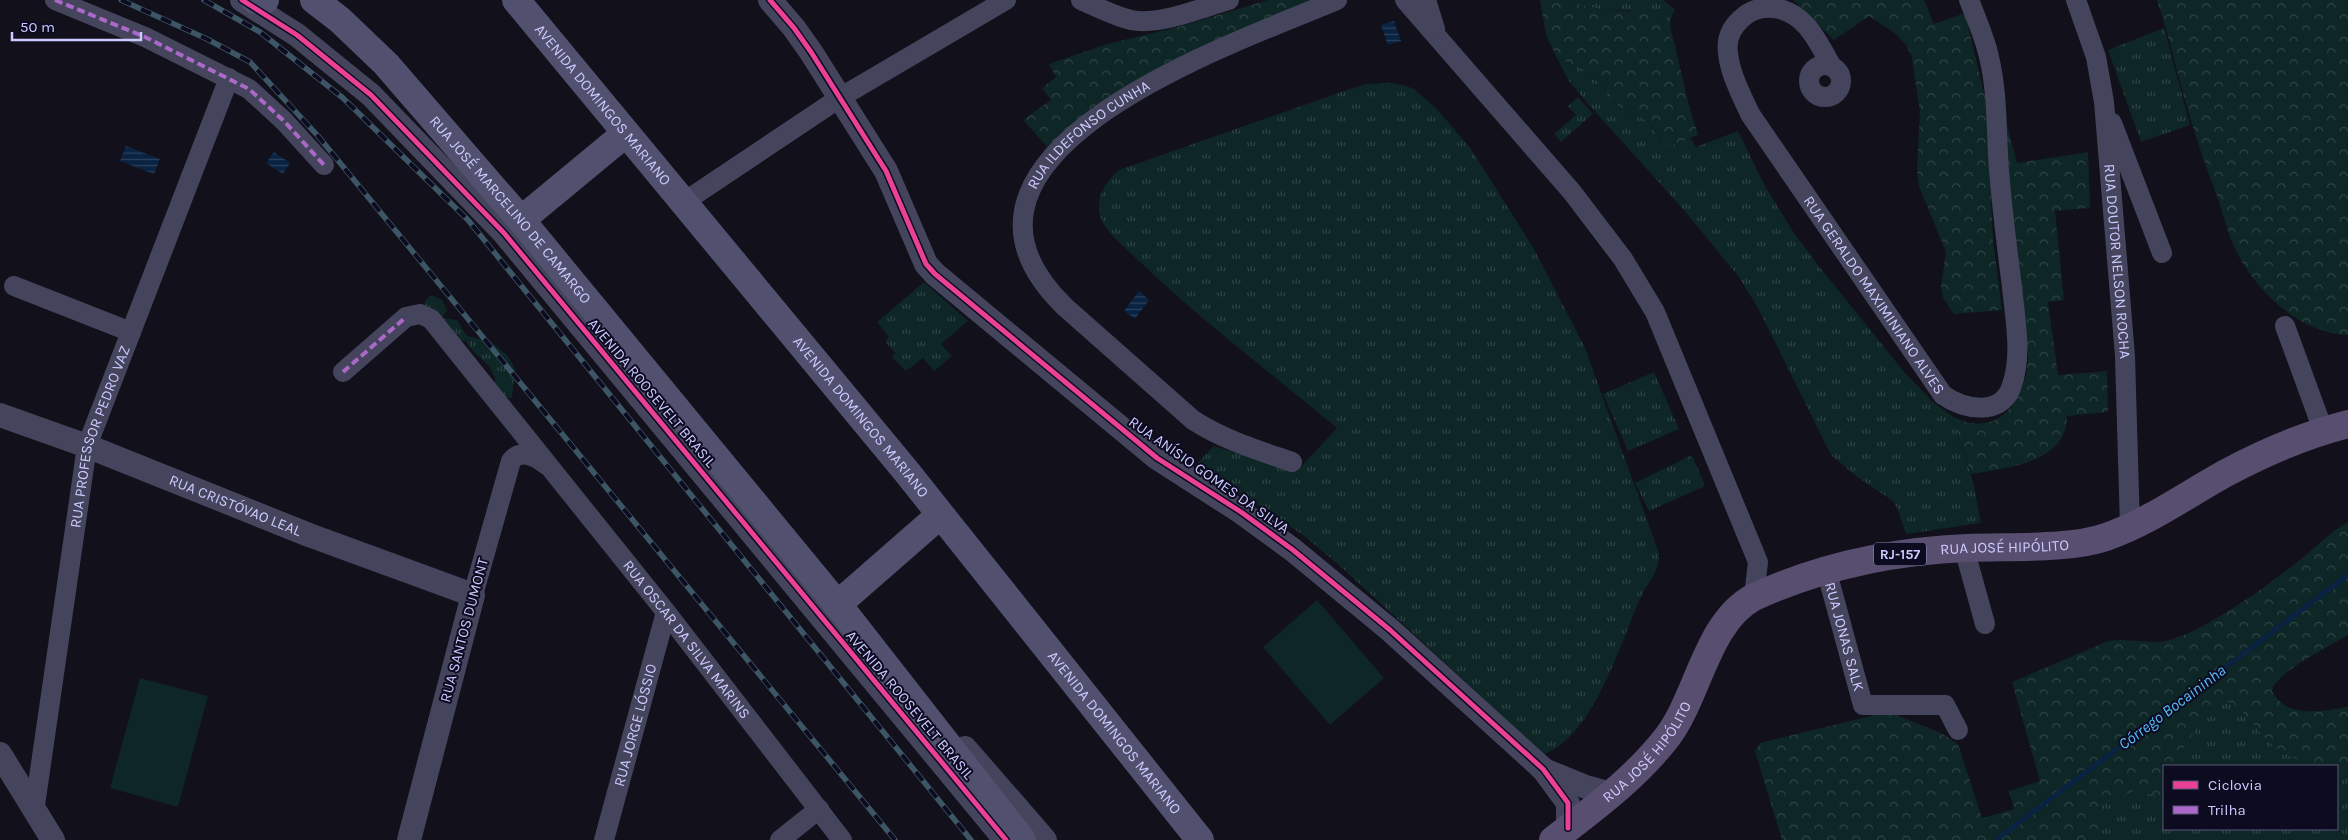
<svg xmlns="http://www.w3.org/2000/svg" width="2348" height="840" font-family="Karla,sans-serif">
<style>
.grass{fill:url(#grass-tufts);fill-rule:evenodd}
.forest{fill:url(#forest-crowns)}
.park{fill:#0e2625}
.water{fill:url(#water-rules)}
.lines{fill:none;stroke-linecap:round;stroke-linejoin:round}
.stream{stroke:#0a2342;stroke-width:5}
.minor{stroke:#44455c;stroke-width:20}
.tertiary{stroke:#44455c;stroke-width:24}
.secondary{stroke:#51516f;stroke-width:28}
.primary{stroke:#584e6f;stroke-width:28}
.rail-casing{stroke:#3d5665;stroke-width:5.5}
.rail{stroke:#0d0b20;stroke-width:4;stroke-dasharray:11;stroke-linecap:butt}
.quiet{stroke:#ac68c9;stroke-width:4;stroke-dasharray:8 4;stroke-linecap:butt}
.cycleway-casing{stroke:#0d0b20;stroke-width:8}
.cycleway{stroke:#ea4096;stroke-width:5}
.labels{text-anchor:middle;dominant-baseline:central;stroke-width:4;stroke-linejoin:round;paint-order:stroke}
.shield{fill:#0d0b20;stroke:#9391bc;stroke-width:1}
.shield-label{font-size:14px;font-weight:bold;fill:#cccaff}
.street-label{font-size:15px;fill:#cccaff;stroke:#0d0b20}
.water-label{font-size:16px;font-style:italic;fill:#58beff;stroke:#0d0b20}
</style>
<defs>
<pattern id="grass-tufts" width="24" height="20" patternUnits="userSpaceOnUse" patternTransform="scale(1.25)"><rect width="24" height="20" fill="#0e2625"/><path d="M3 7l-1-3M5 7V3M7 7l1-3M15 17l-1-3M17 17v-4M19 17l1-3" fill="none" stroke="#304446"/></pattern>
<pattern id="forest-crowns" width="20" height="18" patternUnits="userSpaceOnUse" patternTransform="scale(1.25)"><rect width="20" height="18" fill="#0e2625"/><path d="M2 6a3 3 0 1 1 6 0M12 15a3 3 0 1 1 6 0" fill="none" stroke="#304446"/></pattern>
<pattern id="water-rules" width="6" height="5" patternUnits="userSpaceOnUse" patternTransform="scale(1.25)"><rect width="6" height="5" fill="#0a2342"/><path d="M0 2.5h6" fill="none" stroke="#2c425e"/></pattern>
</defs>
<rect width="100%" height="100%" fill="#11101b"/>
<path class="grass" d="M1572,0h92l11,10c-9,11 -3,23 0,35l-16,-24 -30,-11h-25l-32,-7z
M2164,28l26,97 -49,17 -33,-92z
M1557,58l26,11 12,10 23,27 30,15 14,21 15,2 13,-7 6,10 42,-16 28,57 28,45 24,32 87,108 29,30 18,13 21,65 8,42 -75,11 -9,-26 -4,-7 -37,-25 -25,-21 -72,-145 -20,-33 -56,-68 -94,-104 -20,-24z
M1391,83l12,2 11,4 22,19 35,41 63,100 51,99 74,205c0,22 -12,29 -20,48 -18,42 -47,137 -95,153l-204,-188 -37,-31 -40,-27 -70,-40 21,-22 83,25 40,-43c-67,-56 -137,-108 -200,-169 -12,-12 -31,-25 -37,-43 -5,-18 6,-35 19,-46l231,-81 16,-5z
M1578,97l15,17 -32,28 -7,-8 22,-19 -8,-9z
M924,282l44,39 -27,23 11,12 -18,15 -11,-13 -17,13 -14,-14 3,-4 -10,-12 4,-4 -12,-15z
M431,295l11,5 5,10 -5,8 15,2 10,16 23,5 18,15 7,13 -3,29 -9,-1 -8,-9v-10l-6,-12 -18,-17 -4,-7 -10,-3 -32,-32v-6z
M1654,372l25,57 -51,22 -25,-57z
M1692,455l13,31 -56,25 -14,-28z
M2229,702c23,1 45,7 67,9 18,2 35,-1 52,-4v133h-322l159,-116 30,-18zM2164,766h173v63h-173z"/>
<path class="forest" d="M1268,0h46l-264,150 -27,-30 28,-20 -9,-12 14,-11 -7,-13 58,-20 71,-17z
M1540,0h32v3l32,7 32,1 11,3 12,7 16,24 13,57 10,33 -27,11 -6,-1 -17,-24 -30,-15 -23,-27 -12,-10 -26,-11 -11,-23z
M1793,0h131l10,24 31,-11 21,88 7,139 9,70 -48,4 -11,-16 -2,-12 5,-34 -27,-66 -2,-17 3,-58 -9,-57 -5,-9 -10,-11 -27,-18 -35,24z
M2157,0h191v335c-48,-2 -89,-41 -111,-82 -8,-16 -13,-36 -19,-54 -10,-27 -20,-54 -28,-82 -12,-39 -20,-78 -33,-117z
M2006,121l11,42 71,-11 2,56 -35,3 9,89 -16,2 10,73 49,-4 1,41 -41,4c0,47 -60,52 -96,58l-19,-58c46,25 75,-17 76,-59l-17,-139z
M2348,522v113c-16,10 -75,39 -76,56 14,28 51,21 76,16v57c-26,5 -60,-3 -79,-22 -17,-17 -19,-28 -40,-40l-20,7 -27,42 -6,15h-12v31l-31,-6 -11,6 -19,3 -5,40h-316l-27,-89 5,-8 123,-30 13,2 45,18 17,11 24,74 32,-9 -5,-18 31,-10 -28,-99 96,-41c21,-4 45,5 65,-2 38,-12 95,-54 127,-79 16,-13 30,-28 48,-38z"/>
<path class="park" d="M1317,600l67,78 -54,47 -67,-78z
M140,678l68,18 -30,111 -68,-19z"/>
<path class="water" d="M1394,21l7,20 -13,4 -7,-20z
M126,146l34,13 -6,15 -34,-13z
M274,152l16,11 -7,11 -17,-11z
M1139,291l10,9 -14,19 -11,-8z"/>
<g class="lines">
<path class="stream" d="M1996,840l352,-265"/>
<g class="minor">
<path d="M55,0l90,37 104,52 35,32 40,44"/>
<path d="M1081,0c16,7 33,16 50,20 28,6 70,-12 98,-20"/>
<path d="M1405,0l167,192 51,67 32,53 103,250 -4,35"/>
<path d="M1426,0l9,29"/>
<path id="s1" d="M2076,0l20,57 8,45 21,254 5,171"/>
<circle cx="1825" cy="81" r="16"/>
<path id="s2" d="M1832,67c-14,-25 -27,-56 -59,-59 -13,-1 -23,2 -32,11 -10,9 -15,20 -13,34 2,21 13,41 22,61l193,281c20,14 57,22 68,-7 12,-32 4,-69 1,-101 -5,-39 -10,-78 -13,-117 -3,-38 -1,-76 -10,-113 -4,-19 -13,-39 -20,-57"/>
<path d="M2112,123l50,130"/>
<path d="M684,202l157,-105 165,-97"/>
<path d="M14,286l117,46"/>
<path d="M2285,326l38,104"/>
<path id="s3" d="M343,372l63,-55 14,-3 11,5 235,293 176,228"/>
<path id="s4" d="M1292,462c-35,-12 -68,-22 -99,-42l-128,-113c-158,-153 170,-264 272,-307"/>
<path d="M1964,548l21,76"/>
<path id="s5" d="M1826,569l37,136h82l13,25"/>
<path d="M473,595l38,-134c9,-12 24,-5 34,3"/>
<path id="s6" d="M34,812l53,-366 142,-368"/>
<path id="s7" d="M604,840l62,-228"/>
<path d="M780,840l39,-31"/>
</g>
<g class="tertiary">
<path d="M242,0l55,35 74,60 133,138 494,598"/>
<path d="M770,0l24,28 17,24 75,119 40,93 9,10 222,184 84,54 52,38 97,80 153,139 25,34v25"/>
<path id="s8" d="M0,415l87,31 222,89 164,60 -64,245"/>
<path d="M965,748l80,92"/>
<path d="M0,754l53,86"/>
<path d="M1544,770l42,17 25,7"/>
</g>
<g class="secondary">
<path d="M255,0h10"/>
<path id="s9" d="M314,0l26,20 46,44 135,156 325,395 176,225"/>
<path id="s10" d="M516,0l390,471 294,369"/>
<path d="M521,220l104,-86"/>
<path d="M837,605l103,-90"/>
</g>
<path class="primary" id="s11" d="M1553,840c40,-31 84,-63 115,-104 31,-42 39,-114 86,-139 68,-31 139,-46 213,-49 39,-2 102,2 139,-11 43,-15 80,-42 120,-64 39,-21 79,-38 122,-49"/>
<defs>
<path id="rail" d="M121,0l86,39 43,23 68,74 577,704
M204,0l56,32 83,66 125,122 503,620"/>
</defs>
<use href="#rail" class="rail-casing"/>
<use href="#rail" class="rail"/>
<path class="quiet" d="M55,0l90,37 104,52 35,32 40,44
M343,372l63,-55"/>
<defs>
<path id="cycleway" d="M242,0l55,35 74,60 133,138 502,607
M770,0l24,28 17,24 75,119 40,93 9,10 222,184 84,54 52,38 97,80 153,139 25,34v25"/>
</defs>
<use href="#cycleway" class="cycleway-casing"/>
<use href="#cycleway" class="cycleway"/>
</g>
<g class="labels">
<rect class="shield" x="1874" y="542.5" width="52" height="23" rx="4"/>
<g class="shield-label">
<text x="1900" y="554">RJ-157</text>
</g>
<g class="street-label">
<text stroke="none"><textPath href="#s10" startOffset="136">AVENIDA DOMINGOS MARIANO</textPath></text>
<text stroke="none"><textPath href="#s4" startOffset="491">RUA ILDEFONSO CUNHA</textPath></text>
<text stroke="none"><textPath href="#s9" startOffset="288">RUA JOSÉ MARCELINO DE CAMARGO</textPath></text>
<text stroke="none"><textPath href="#s1" startOffset="266">RUA DOUTOR NELSON ROCHA</textPath></text>
<text stroke="none"><textPath href="#s2" startOffset="445">RUA GERALDO MAXIMINIANO ALVES</textPath></text>
<text transform="translate(652 393) rotate(50)">AVENIDA ROOSEVELT BRASIL</text>
<text stroke="none"><textPath href="#s10" startOffset="541">AVENIDA DOMINGOS MARIANO</textPath></text>
<text stroke="none"><textPath href="#s6" startOffset="382">RUA PROFESSOR PEDRO VAZ</textPath></text>
<text transform="translate(1209 475) rotate(35)">RUA ANÍSIO GOMES DA SILVA</text>
<text stroke="none"><textPath href="#s8" startOffset="252">RUA CRISTÓVAO LEAL</textPath></text>
<text stroke="none"><textPath href="#s11" startOffset="579">RUA JOSÉ HIPÓLITO</textPath></text>
<text transform="translate(464 630) rotate(-75)">RUA SANTOS DUMONT</text>
<text stroke="none"><textPath href="#s5" startOffset="70">RUA JONAS SALK</textPath></text>
<text stroke="none"><textPath href="#s3" startOffset="520">RUA OSCAR DA SILVA MARINS</textPath></text>
<text transform="translate(910 705) rotate(50)">AVENIDA ROOSEVELT BRASIL</text>
<text stroke="none"><textPath href="#s7" startOffset="119">RUA JORGE LÓSSIO</textPath></text>
<text stroke="none"><textPath href="#s10" startOffset="946">AVENIDA DOMINGOS MARIANO</textPath></text>
<text stroke="none"><textPath href="#s11" startOffset="130">RUA JOSÉ HIPÓLITO</textPath></text>
</g>
<g class="water-label">
<text transform="translate(2172 707) rotate(-37)">Córrego Bocaininha</text>
</g>
</g>
<rect x="2163" y="765" width="175" height="65" fill="#0d0b20" stroke="#595779"/>
<rect x="2173" y="781" width="25" height="8" fill="#ea4096" stroke="#595779"/>
<text x="2208" y="790" font-size="15" fill="#cccaff">Ciclovia</text>
<rect x="2173" y="806" width="25" height="8" fill="#ac68c9" stroke="#595779"/>
<text x="2208" y="815" font-size="15" fill="#cccaff">Trilha</text>
<path d="M12 32v8h129v-8" fill="none" stroke="#cccaff" stroke-width="2.5"/>
<text x="20" y="32" font-size="15" fill="#cccaff" stroke="#0d0b20" stroke-width="4" paint-order="stroke">50 m</text>
</svg>
